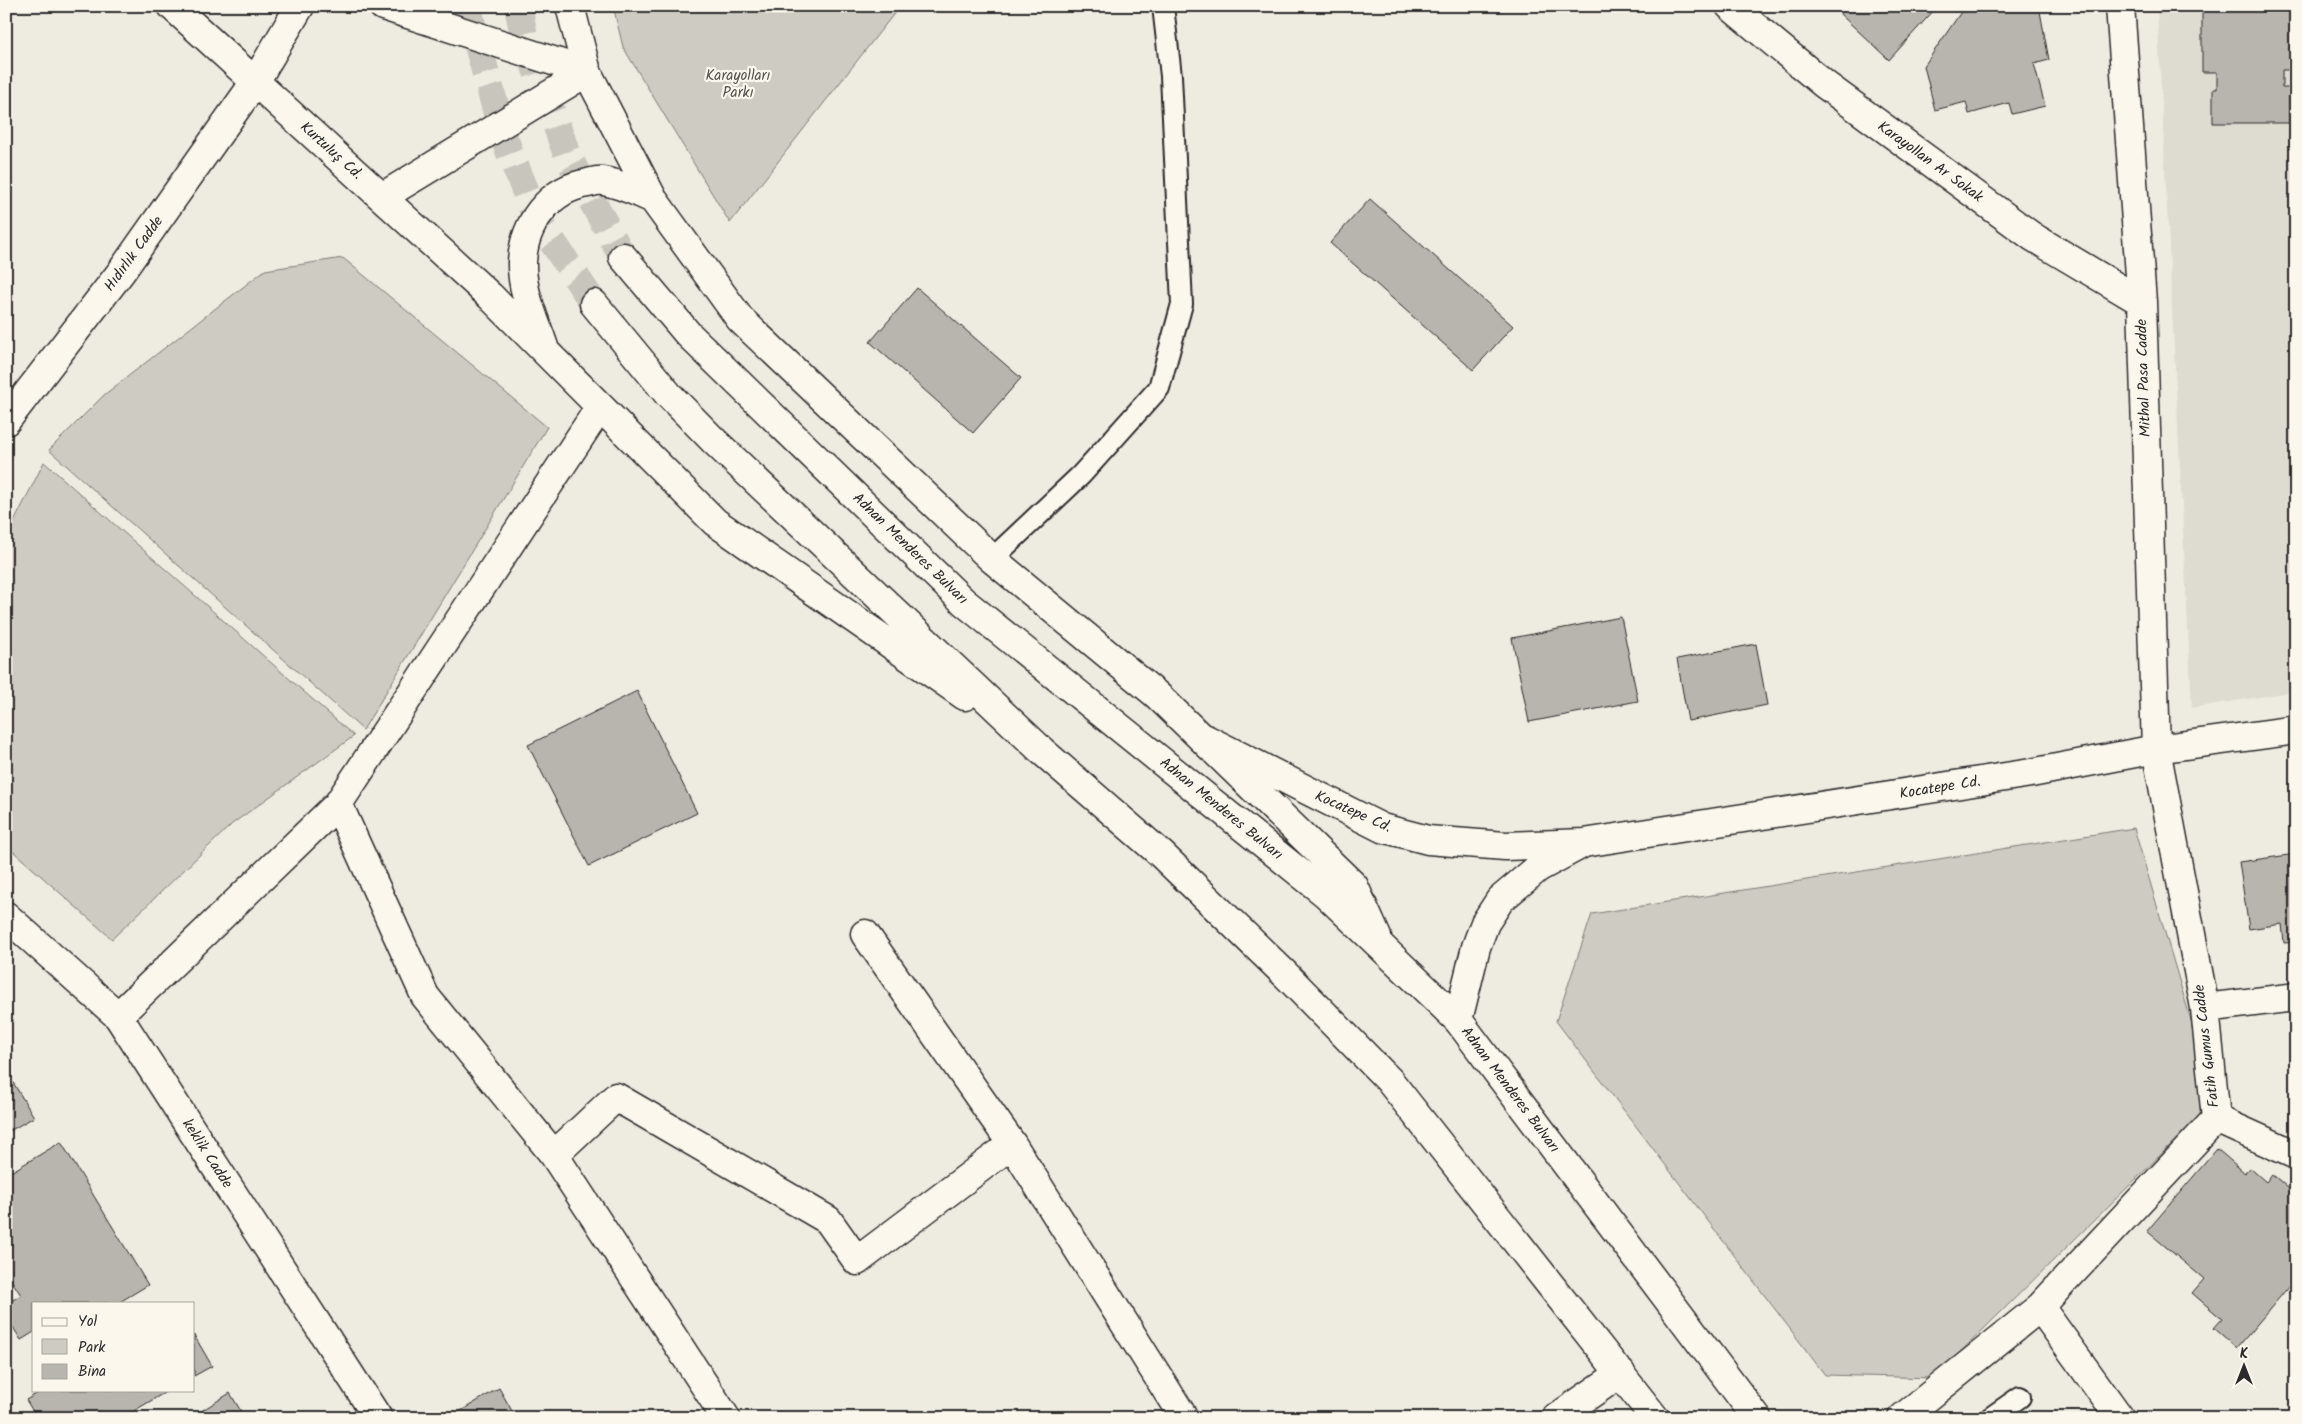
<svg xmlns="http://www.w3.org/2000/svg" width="2302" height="1424" font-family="Kalam,sans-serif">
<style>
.built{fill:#dedbd1}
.green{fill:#cecbc2;stroke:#7c7b76}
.building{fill:#b8b5ae;stroke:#2b2b2b}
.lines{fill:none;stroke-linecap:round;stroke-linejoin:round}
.secondary-tunnel{stroke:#c7c5bc;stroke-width:28;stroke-dasharray:28 14;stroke-linecap:butt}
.service-casing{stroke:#2b2b2b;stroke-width:24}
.minor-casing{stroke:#2b2b2b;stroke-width:31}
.tertiary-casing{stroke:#2b2b2b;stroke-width:31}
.secondary-casing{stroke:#2b2b2b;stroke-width:31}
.primary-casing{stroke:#2b2b2b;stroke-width:31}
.service{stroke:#fbf7ec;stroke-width:20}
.minor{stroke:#fbf7ec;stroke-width:28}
.tertiary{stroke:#fbf7ec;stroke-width:28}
.secondary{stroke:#fbf7ec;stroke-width:28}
.primary{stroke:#fbf7ec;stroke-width:28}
.labels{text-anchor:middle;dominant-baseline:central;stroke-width:4.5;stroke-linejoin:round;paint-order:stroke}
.park-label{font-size:15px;fill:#545351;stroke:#fbf7ec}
.street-label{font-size:15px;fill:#2b2b2b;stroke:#fbf7ec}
</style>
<rect width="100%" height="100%" fill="#eeebe0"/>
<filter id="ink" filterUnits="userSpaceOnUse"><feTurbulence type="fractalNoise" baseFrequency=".02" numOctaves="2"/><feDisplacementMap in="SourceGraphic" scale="10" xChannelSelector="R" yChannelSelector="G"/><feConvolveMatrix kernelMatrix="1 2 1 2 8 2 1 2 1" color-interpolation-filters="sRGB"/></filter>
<g filter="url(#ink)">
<path class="built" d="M2157,6h139v685l-104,17z"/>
<path class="green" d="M613,6h287l-170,217 -107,-176z
M343,258l204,169 -184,303 -314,-280 55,-55 161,-125z
M44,462l310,274 -122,88 -120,115 -106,-94v-307z
M2134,828l64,216 5,69 -269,265 -109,-3 -269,-354 36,-107z"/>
<path class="building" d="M1847,6h85l3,3 -46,51 -49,-46z
M1988,6h51l10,54 -15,4 11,42 -33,8 -3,-11 -40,11 -3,-12 -31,8 -11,-44 37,-54z
M2202,6h94v64h-14v18h7v35h-76v-34h4v-17h-15z
M1370,199l143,127 -40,44 -143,-127z
M917,288l104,90 -48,55 -103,-91z
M1621,617l17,84 -109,21 -17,-84z
M1756,644l11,61 -79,16 -11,-62z
M637,691l60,122 -108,53 -61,-121z
M2296,854v88l-12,1 -2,-19 -33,5 -10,-67z
M6,1071l28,46 -28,16z
M61,1142l87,143 -30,18h-84v29l-13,8 -15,-24v-12l15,-9 -15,-23v-97z
M2217,1149l28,24 5,-5 16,14 6,-8 24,21v83l-59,70 -23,-20 8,-9 -30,-26 12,-14 -57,-48z
M194,1335l18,31 -18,10z
M499,1388l17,30h-67z
M43,1390h126l-47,28h-85l-11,-18z
M230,1393l15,25h-55z"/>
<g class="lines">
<path class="secondary-tunnel" d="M467,6l37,132 32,79 58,87
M518,6l6,30 44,121 55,100"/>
<defs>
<path id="service" d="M992,559l89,-84 78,-87 23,-84 -11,-228 -8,-70
M1990,1418l30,-21"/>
<path id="minor" d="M6,421l115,-149 134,-190
M338,804l87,192 129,159 172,263
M865,934l147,210 172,274
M2205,1008l91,-11
M118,1016l220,-212 262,-397
M2216,1119l80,36
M554,1155l62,-58 212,123 29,41 155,-117
M2040,1307l80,111
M1902,1418l138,-111 176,-188 -11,-111 -49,-259"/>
<path id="tertiary" d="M1730,6l94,78 209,153 109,65
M2120,6l22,296 14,447
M6,916l112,100 260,402"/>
<path id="secondary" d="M570,6l17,66
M1206,739l176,89 46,12 77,6 79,-3 -46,25 -38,32 -15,23 -9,24 -18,73
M1584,843l447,-70 125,-24 140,-19
M1556,1418l65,-45"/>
<path id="primary" d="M172,6l318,290 225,226 250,174
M383,6l204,66 66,127 87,120 252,240 165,136 197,191 23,51
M255,82l45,-76
M382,197l205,-125
M623,257l65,77 276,268 362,292 132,126 299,398
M594,304l74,90 45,46 329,311 119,103 125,121 103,105 266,338
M544,347c-9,-27 -23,-56 -22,-85 2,-38 27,-73 66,-79 4,-1 10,-3 15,-2 18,3 34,11 50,18"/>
</defs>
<use href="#service" class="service-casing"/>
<use href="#minor" class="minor-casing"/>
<use href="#tertiary" class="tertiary-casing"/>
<use href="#secondary" class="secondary-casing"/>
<use href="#primary" class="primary-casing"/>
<use href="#service" class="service"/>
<use href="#minor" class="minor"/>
<use href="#tertiary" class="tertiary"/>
<use href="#secondary" class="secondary"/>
<use href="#primary" class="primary"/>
</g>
</g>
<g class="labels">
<g class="park-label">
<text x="738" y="76">Karayolları<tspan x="738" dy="17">Parkı</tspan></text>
</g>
<g class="street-label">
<text transform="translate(331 151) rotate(42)">Kurtuluş Cd.</text>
<text transform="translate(1930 162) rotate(36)">Karayollan Ar Sokak</text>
<text transform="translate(134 254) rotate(-54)">Hıdırlık Cadde</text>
<text transform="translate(2144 378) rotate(-92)">Mithal Pasa Cadde</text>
<text transform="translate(910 549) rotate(44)">Adnan Menderes Bulvarı</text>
<text transform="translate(1940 788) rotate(-9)">Kocatepe Cd.</text>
<text transform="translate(1221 809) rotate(39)">Adnan Menderes Bulvarı</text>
<text transform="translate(1353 812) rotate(24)">Kocatepe Cd.</text>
<text transform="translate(2207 1046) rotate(-97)">Fatih Gumus Cadde</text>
<text transform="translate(1510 1090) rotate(53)">Adnan Menderes Bulvarı</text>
<text transform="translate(207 1154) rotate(57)">keklik Cadde</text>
</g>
</g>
<rect width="2302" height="1424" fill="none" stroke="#fbf7ec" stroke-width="25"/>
<rect x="12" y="12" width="2277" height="1399" fill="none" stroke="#2b2b2b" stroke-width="2" filter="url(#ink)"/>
<rect x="32" y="1302" width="162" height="90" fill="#fbf7ec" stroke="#a8a59f"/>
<rect x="42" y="1318" width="25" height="8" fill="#fbf7ec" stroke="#a8a59f"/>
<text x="78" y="1326" font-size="15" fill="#2b2b2b">Yol</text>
<rect x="42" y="1339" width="25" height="15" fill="#cecbc2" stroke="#a8a59f"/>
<text x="78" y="1352" font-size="15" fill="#2b2b2b">Park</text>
<rect x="42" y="1364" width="25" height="15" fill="#b8b5ae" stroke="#a8a59f"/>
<text x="78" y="1376" font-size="15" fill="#2b2b2b">Bina</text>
<g transform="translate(2244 1366)" stroke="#fbf7ec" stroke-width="4" paint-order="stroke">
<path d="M0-4L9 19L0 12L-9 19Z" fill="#2b2b2b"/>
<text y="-8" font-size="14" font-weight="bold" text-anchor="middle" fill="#2b2b2b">K</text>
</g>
</svg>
